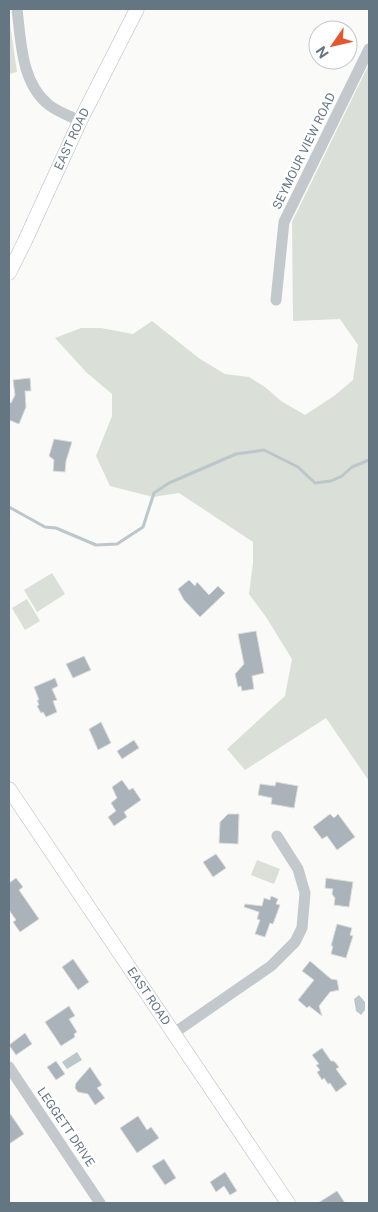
<svg xmlns="http://www.w3.org/2000/svg" width="378" height="1212" font-family="'Public Sans',sans-serif">
<style>
.green{fill:#dadfd7}
.water{fill:#bbc7cb}
.lines{fill:none;stroke-linecap:round;stroke-linejoin:round}
.stream{stroke:#bbc7cb;stroke-width:3}
.building{fill:#aab3b9;stroke:#dcdcda}
.major-casing{stroke:#b5babe;stroke-width:15}
.minor{stroke:#c3c8cc;stroke-width:11}
.major{stroke:#fff;stroke-width:14}
.labels{text-anchor:middle;dominant-baseline:central;stroke-width:5;stroke-linejoin:round;paint-order:stroke}
.street-label{font-size:12px;fill:#657683;stroke:#fff}
</style>
<rect width="100%" height="100%" fill="#fafaf8"/>
<path class="green" d="M9,17l8,55 -8,2z
M369,64v717l-43,-63 -81,52 -18,-21 58,-53 7,-37 -26,-42 -17,-23 4,-31v-21l-74,-49 -26,4 -43,-11 -14,-30 16,-40v-22l-26,-22 -31,-34 26,-10h20l32,6 19,-13 48,38 25,15 24,3 16,10 16,14 24,14 29,-19 19,-16 5,-35 -18,-26 -47,2 -1,-99z
M52,573l13,21 -28,18 -13,-22z
M27,599l13,22 -15,9 -13,-22z
M257,860l23,9 -6,15 -23,-9z"/>
<path class="water" d="M359,995l6,7v8l-4,5 -5,-4 -2,-12z
M77,1052l5,8 -15,9 -5,-7z"/>
<g class="lines">
<path class="stream" d="M9,507l36,20 11,1 40,17 21,-1 26,-17 11,-34 15,-10 67,-29 28,-4 34,17 17,16 16,-2 11,-5 10,-9 17,-7"/>
</g>
<path class="building" d="M30,378l1,13h-6l1,16 -7,17 -10,-4v-18l2,1 4,-8 -2,-15z
M54,439l18,3 -6,19 -1,11 -12,-1 1,-11 -5,-4z
M189,580l6,6 2,-4 12,13 9,-9 7,7 -25,24 -16,-17 -6,-11z
M256,631l8,42 -12,3 2,13 -12,2 -1,-5 -3,1 -3,-13 9,-10 -6,-30z
M84,656l7,14 -18,8 -7,-14z
M55,678l3,8 -6,3 5,11 -4,1 4,11 -11,5 -3,-5 -2,1 -4,-7 2,-1 -2,-5h2l-5,-13z
M101,722l10,21 -13,7 -9,-21z
M134,740l5,8 -17,11 -5,-8z
M122,780l7,10 4,-2 8,12 -17,12 3,5 -13,9 -6,-9 8,-6 -5,-8 6,-5 -5,-11z
M276,782l22,4 -4,22 -23,-4 1,-6 -14,-3 2,-11 15,2z
M228,814h11l-1,30 -19,-1 1,-21z
M330,814l4,4 4,-4 17,23 -18,13 -10,-14 -5,3 -9,-12z
M216,854l10,14 -13,9 -10,-15z
M16,878l7,9 -4,3 20,29 -19,13 -7,-10 3,-2 -7,-10v-27z
M326,878l27,4 -4,25 -15,-2 1,-7 -3,-4 1,-5 -8,-1z
M271,896l7,3 -2,5 4,1 -7,19 -3,-1 -5,14 -10,-3 5,-14 -3,-1 2,-7 -15,-5 1,-3 17,2 2,-8 6,2z
M337,924l15,4 -2,7 3,1 -7,22 -15,-4 2,-8h-2z
M73,959l16,23 -11,8 -16,-23z
M310,961l21,18 6,1 2,10 -9,2 -11,14 3,10 -13,-10 -2,2 -9,-8 16,-20 -12,-9z
M69,1006l6,10 -6,3 8,13 -3,2 1,3 -14,9 -16,-24z
M25,1033l7,11 -16,11 -7,-10z
M322,1048l9,13h3l5,6 -3,2 11,15 -11,8 -6,-9 -2,1 -4,-6 -2,2 -5,-8 3,-2 -4,-5 3,-1 -7,-9z
M56,1061l9,13 -9,6 -9,-13z
M90,1067l12,18 -5,3 8,10 -10,7 -7,-11 -10,-2 -3,-4 1,-5z
M9,1112l15,22 -15,10z
M138,1116l9,14 4,-3 8,11 -22,15 -17,-25z
M164,1159l12,19 -11,7 -13,-19z
M225,1172l12,19 -7,4 -6,-9 -8,6 -6,-10z
M337,1191l8,12h-27z"/>
<g class="lines">
<defs>
<g id="major">
<path id="s1" d="M9,273l15,-30 56,-122 57,-112"/>
<path id="s2" d="M9,789l279,414"/>
</g>
</defs>
<use href="#major" class="major-casing"/>
<path class="minor" d="M17,9c4,32 4,74 32,96 9,7 21,11 31,16
M276,300l8,-78 85,-173
M174,1033l97,-67 24,-24 7,-14 3,-35 -7,-24 -21,-33
M9,1067l91,136"/>
<use href="#major" class="major"/>
</g>
<g class="labels">
<g class="street-label">
<text stroke="none"><textPath href="#s1" startOffset="148">EAST ROAD</textPath></text>
<text transform="translate(304 151) rotate(-64)">SEYMOUR VIEW ROAD</text>
<text stroke="none"><textPath href="#s2" startOffset="250">EAST ROAD</textPath></text>
<text transform="translate(66 1127) rotate(56)">LEGGETT DRIVE</text>
</g>
</g>
<rect width="378" height="1212" fill="none" stroke="#657683" stroke-width="20"/>
<g transform="translate(333 45) rotate(236)"><circle r="24" fill="#ffffff" stroke="#c1c8cd"/>
<path d="M0-4L9 19L0 12L-9 19Z" fill="#e4572e"/>
<text y="-8" font-size="14" font-weight="bold" text-anchor="middle" fill="#657683">N</text>
</g>
</svg>
